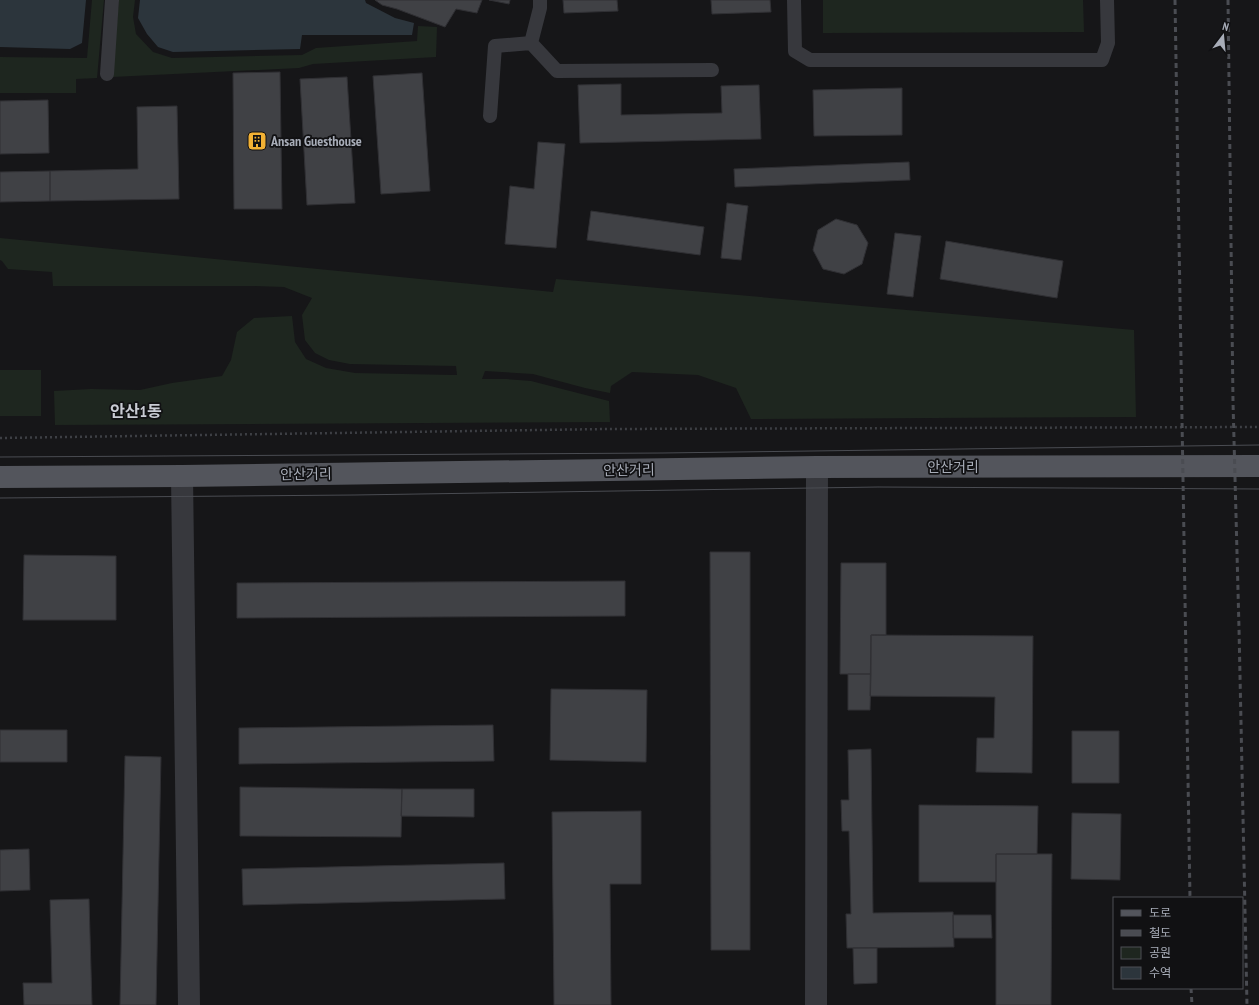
<svg xmlns="http://www.w3.org/2000/svg" width="1259" height="1005" font-family="'PT Sans Narrow','Noto Sans KR',sans-serif">
<style>
.green{fill:#1e261f}
.water{fill:#2c353c}
.building{fill:#404145;stroke:#303034}
.lines{fill:none;stroke-linecap:round;stroke-linejoin:round}
.path{stroke:#3d3f44;stroke-width:2.5;stroke-dasharray:2 3;stroke-linecap:butt}
.service{stroke:#37383d;stroke-width:14}
.minor{stroke:#37383d;stroke-width:22}
.tertiary{stroke:#37383d;stroke-width:22}
.primary{stroke:#53555c;stroke-width:22}
.tram{stroke:#4a4c52;stroke-width:1}
.rail{stroke:#4a4c52;stroke-width:3;stroke-dasharray:5 4;stroke-linecap:butt}
.labels{text-anchor:middle;dominant-baseline:central;stroke-width:3.5;stroke-linejoin:round;paint-order:stroke}
.poi-label{font-size:14px;font-weight:bold;fill:#a8adb8;stroke:#111113;text-anchor:start}
.street-label{font-size:14px;fill:#a8adb8;stroke:#111113}
.quarter-label{font-size:16px;font-weight:bold;fill:#c9ccd4;stroke:#111113}
</style>
<rect width="100%" height="100%" fill="#161618"/>
<path class="green" d="M92,0h12l-7,78 -21,1v14h-76v-36l87,1z
M119,0h16l-2,17 3,17 17,18 19,6 130,-3 14,-7 101,-7 1,-15 19,1 -1,30 -123,7 -14,4 -187,9z
M823,0h260l1,32 -261,1z
M0,238l553,54 3,-13 578,51 2,87 -385,2 -15,-31 -38,-13 -66,-3 -21,14 -1,7 -25,-5 -52,-14 -48,-3 -3,8h24l25,2 78,20 1,21 -555,3 -1,-34 37,-2 49,1 32,-7 50,-7 9,-16 6,-28 17,-14 38,-2 3,26 11,17 20,9 29,5 98,2h4l-1,-9 -106,-2 -21,-4 -14,-7 -10,-13 -3,-25 10,-17 -28,-11 -29,-1h-202l-1,-14 -44,-3 -6,-8 -2,-1z
M0,370h41v46h-41z"/>
<path class="water" d="M0,0h86l-4,43 -12,6 -70,-2z
M140,0h225l1,3 29,15 19,5 -2,12h-110l-2,14 -127,3 -15,-5 -11,-13 -9,-16z"/>
<path class="building" d="M375,0h107l-5,13 -21,-4 -11,18 -48,-18 -15,-4z
M489,0h21l-1,4z
M563,0h54l1,11 -54,2z
M711,0h59l1,12 -59,2z
M280,72l2,137h-48l-1,-136z
M422,73l8,118 -49,3 -8,-118z
M347,77l8,126 -48,2 -7,-126z
M621,84v31l101,-2 -1,-27 38,-1 2,54 -181,4 -2,-58z
M902,88v47l-88,1 -1,-46z
M48,100l1,53 -49,1v-53z
M177,106l2,93 -129,2v-30l88,-2 -1,-62z
M538,142l27,2 -9,104 -51,-4 5,-58 24,3z
M909,162l1,18 -175,7 -1,-18z
M50,171v30l-50,1v-30z
M727,203l21,3 -7,54 -20,-2z
M591,211l113,16 -4,28 -113,-15z
M836,219l21,6 11,18 -6,21 -18,10 -21,-5 -10,-19 5,-20z
M895,233l26,3 -8,61 -26,-3z
M946,241l117,20 -6,37 -117,-19z
M710,552h40v398h-39z
M24,555l92,1v64h-93z
M841,563h45v72h-15v39h-31z
M625,581v35l-388,2v-35z
M871,635l162,1 -1,137 -56,-1 1,-34h17l1,-41 -125,-1z
M848,674h23l-1,36h-22z
M551,689l96,1 -1,72 -96,-2z
M493,725l1,36 -255,3v-36z
M0,730h67v32h-67z
M1072,731h47v52h-47z
M871,749l2,164 80,-1 1,35 -107,1 -1,-34h5l-2,-83h-7l-1,-31h8l-1,-50z
M125,756l36,1 -5,248h-36z
M240,787l162,2 -1,48 -161,-1z
M402,789h72v28l-73,-1z
M919,805l119,1 -1,48h-41v28h-77z
M641,811v73h-31l1,121h-57l-2,-193z
M1072,813l49,1 -1,66 -49,-1z
M29,849l1,41 -30,1v-41z
M996,854h56l-1,151h-55z
M504,863l1,36 -262,6 -1,-36z
M89,899l3,106h-68l-1,-22h29l-2,-83z
M953,915h38l1,23h-39z
M853,948h24v35l-23,1z"/>
<g class="lines">
<path class="path" d="M0,438l606,-9 653,-2"/>
<path class="service" d="M794,0l1,51 15,9h292l6,-17 -1,-43
M531,43l26,28 155,-1
M107,74l5,-74
M490,116l5,-70 36,-3 9,-35v-8"/>
<path class="minor" d="M182,476l7,529"/>
<path class="tertiary" d="M816,1005l1,-538"/>
<path class="primary" d="M0,477l182,-1 635,-9 442,-1"/>
<path class="tram" d="M0,457l662,-4 597,-8
M0,498l354,-3 524,-8 381,2"/>
<path class="rail" d="M1175,0l15,898
M1228,0l5,402 6,226 8,377
M1191,988l1,17"/>
</g>
<defs>
<symbol id="building-square" viewBox="-11 -11 22 22"><rect x="-9" y="-9" width="18" height="18" rx="4" fill="#f2b134" stroke="#111113"/><path d="M-4-6H4V6H1V3H-1V6H-4ZM-2.5-4.3h1.7v1.8h-1.7ZM.8-4.3h1.7v1.8H.8ZM-2.5-1h1.7V.8h-1.7ZM.8-1h1.7V.8H.8Z" fill="#111"/></symbol>
</defs>
<g fill-rule="evenodd">
<use href="#building-square" x="246" y="130" width="22" height="22"/>
</g>
<g class="labels">
<g class="poi-label">
<text x="271" y="141">Ansan Guesthouse</text>
</g>
<g class="street-label">
<text x="953" y="467">안산거리</text>
<text transform="translate(629 470) rotate(-1)">안산거리</text>
<text transform="translate(306 474) rotate(-1)">안산거리</text>
</g>
<g class="quarter-label">
<text x="136" y="411">안산1동</text>
</g>
</g>
<rect x="1113" y="897" width="130" height="92" fill="#111113" stroke="#4d4f55"/>
<rect x="1121" y="910" width="20" height="6" fill="#53555c" stroke="#4d4f55"/>
<text x="1149" y="917" font-size="12" fill="#a8adb8">도로</text>
<rect x="1121" y="930" width="20" height="6" fill="#4a4c52" stroke="#4d4f55"/>
<text x="1149" y="937" font-size="12" fill="#a8adb8">철도</text>
<rect x="1121" y="947" width="20" height="12" fill="#1e261f" stroke="#4d4f55"/>
<text x="1149" y="957" font-size="12" fill="#a8adb8">공원</text>
<rect x="1121" y="967" width="20" height="12" fill="#2c353c" stroke="#4d4f55"/>
<text x="1149" y="977" font-size="12" fill="#a8adb8">수역</text>
<g transform="translate(1223 36) rotate(16)" stroke="#111113" stroke-width="3" paint-order="stroke">
<path d="M0-3L7 15L0 10L-7 15Z" fill="#a8adb8"/>
<text y="-6" font-size="11" font-weight="bold" text-anchor="middle" fill="#a8adb8">N</text>
</g>
</svg>
